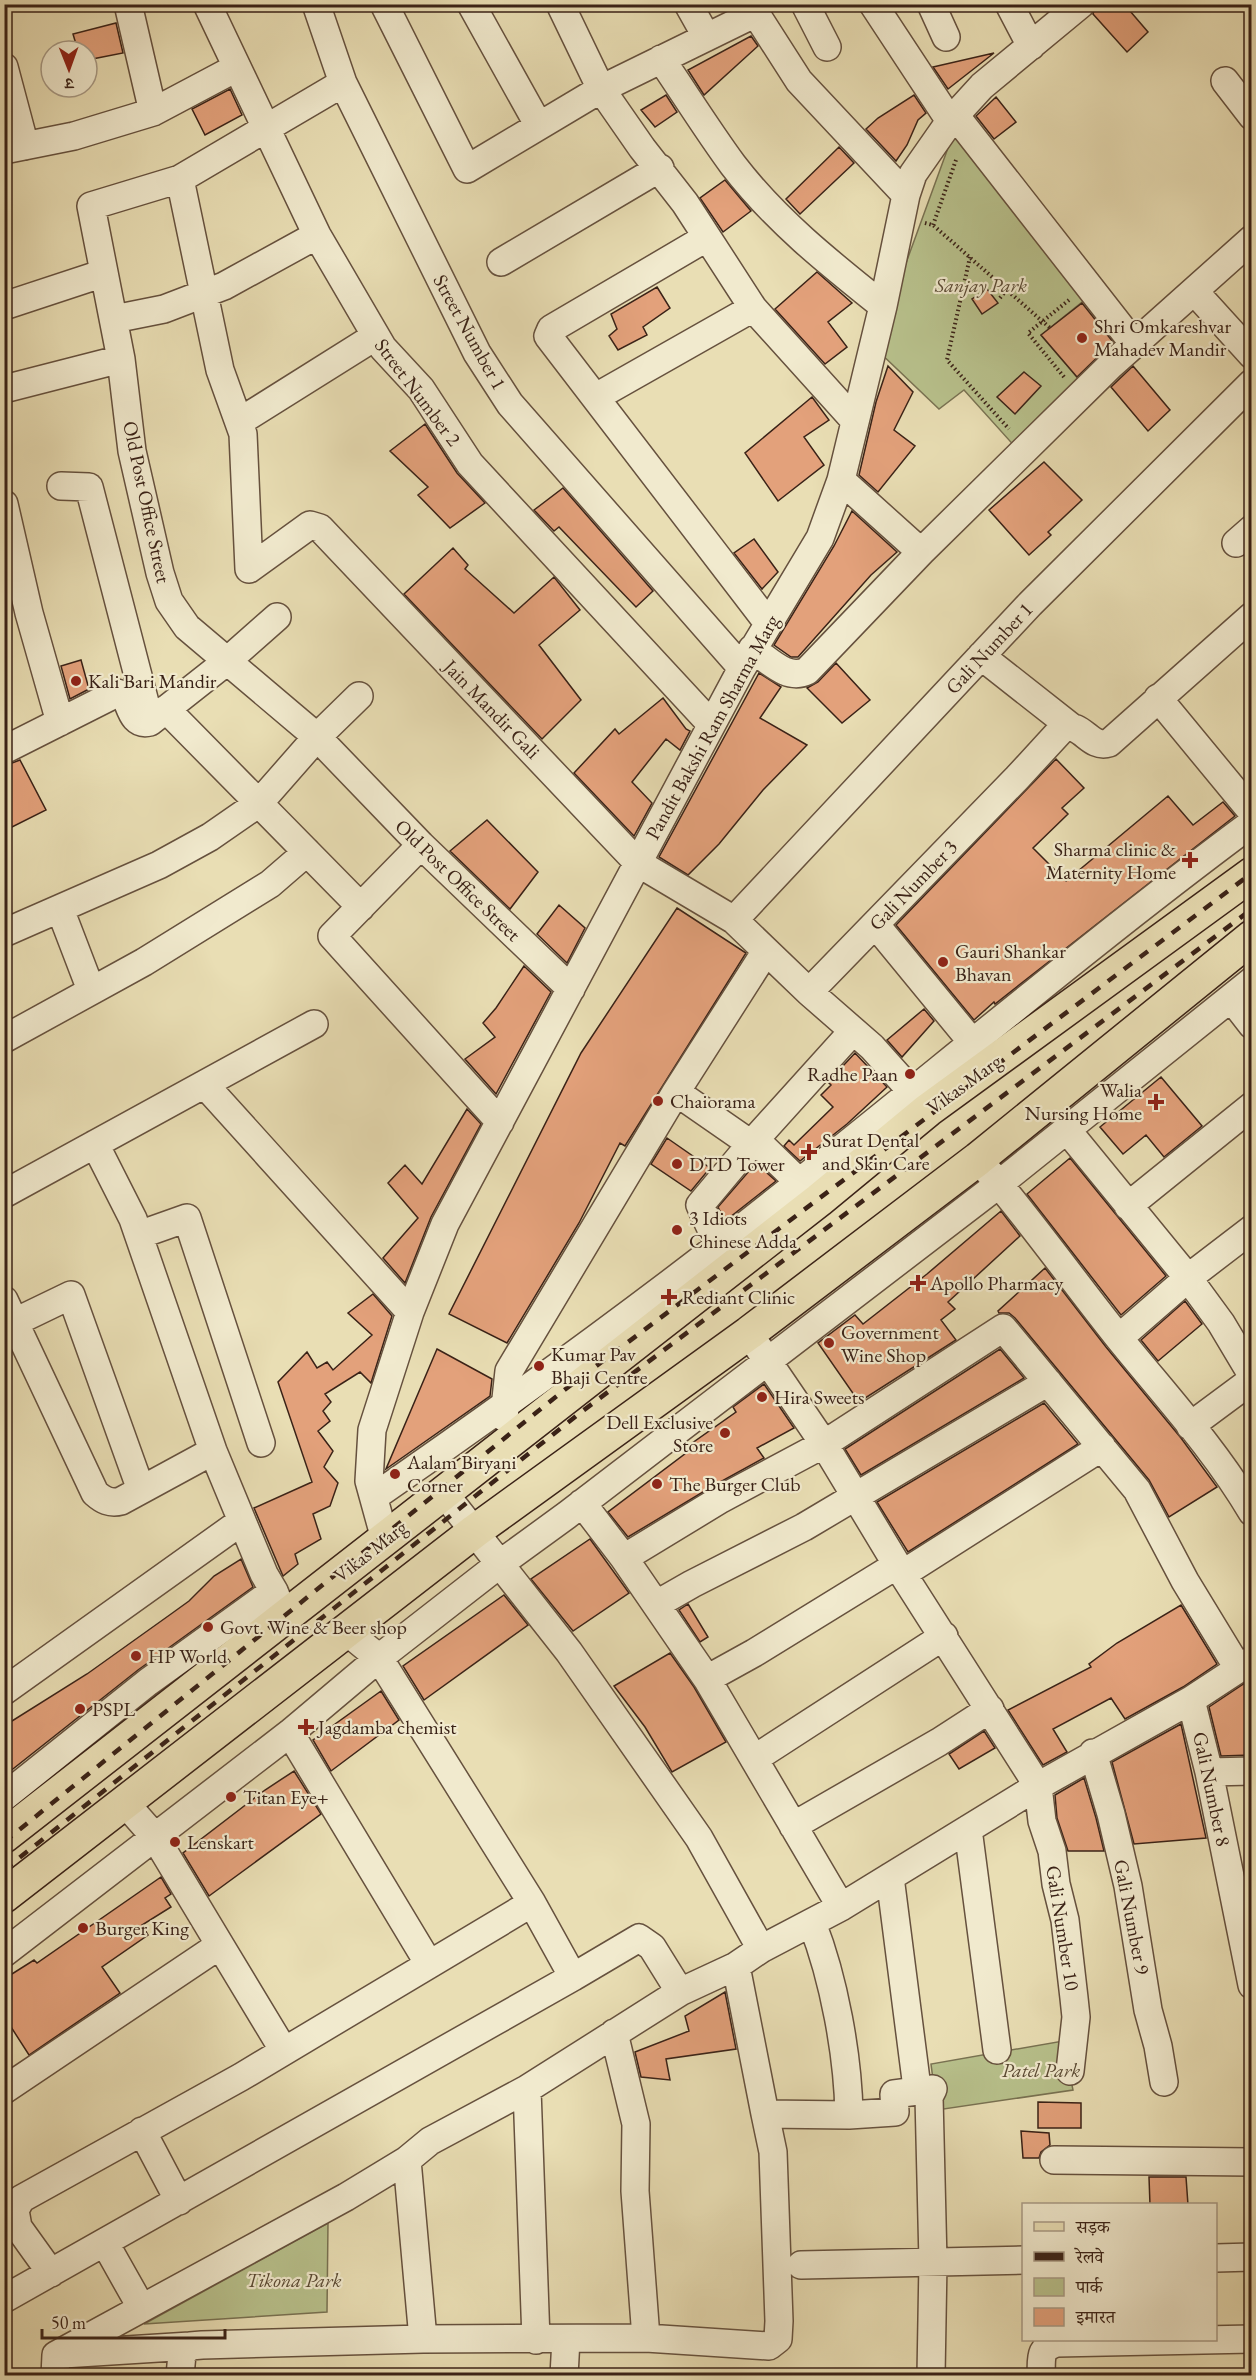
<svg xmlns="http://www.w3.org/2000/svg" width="1256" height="2380" font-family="'EB Garamond','Noto Serif Devanagari',serif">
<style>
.green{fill:#b8c18c;stroke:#797252;stroke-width:1.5}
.building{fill:#e3a17b;stroke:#3a2217;stroke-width:1.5}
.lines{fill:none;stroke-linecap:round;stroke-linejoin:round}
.minor-casing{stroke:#66513e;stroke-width:30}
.major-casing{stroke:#3a2217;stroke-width:36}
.path{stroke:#3a2217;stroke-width:4;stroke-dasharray:1.5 3;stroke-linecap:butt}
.minor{stroke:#f1eace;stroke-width:27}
.major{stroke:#e9deb4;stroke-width:33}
.rail{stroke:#3a2217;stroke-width:4.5;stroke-dasharray:10 10;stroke-linecap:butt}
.poi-dot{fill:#8f2418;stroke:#f1eace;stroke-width:2}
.labels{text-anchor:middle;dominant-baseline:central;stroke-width:4.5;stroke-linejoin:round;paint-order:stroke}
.park-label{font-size:20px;font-style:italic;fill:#5a4a34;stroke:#f1eace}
.poi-label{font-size:20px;fill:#3a2217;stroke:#f1eace;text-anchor:start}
.street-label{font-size:20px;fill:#3a2217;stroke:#f1eace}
</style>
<rect width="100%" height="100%" fill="#e9deb4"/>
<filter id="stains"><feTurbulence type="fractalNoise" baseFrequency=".00333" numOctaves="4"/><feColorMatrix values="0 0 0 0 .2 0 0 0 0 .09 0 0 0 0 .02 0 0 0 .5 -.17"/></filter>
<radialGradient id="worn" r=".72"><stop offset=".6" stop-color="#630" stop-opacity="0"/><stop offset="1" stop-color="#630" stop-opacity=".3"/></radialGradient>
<path class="green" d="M956,126l136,168 -51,41 40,47 -63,68 -54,-60 -25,19 -64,-61z
M1063,2041l10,49 -136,20 -6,-46z
M328,2223l-1,89 -183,12z"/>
<path class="building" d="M1096,4h28l24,28 -21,20 -34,-38z
M116,23l7,30 -36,7v-9h-9l-5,-17z
M751,36l7,10 -54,49 -16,-25z
M994,53l-46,36 -15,-22z
M230,89l12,26 -37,20 -13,-26z
M666,95l11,17 -22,15 -14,-17z
M914,95l12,18 -8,7 -11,25 -11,16 -30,-32 12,-11z
M996,97l20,25 -22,17 -18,-23z
M839,147l15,16 -54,51 -14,-15z
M725,180l26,31 -28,21 -23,-34z
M817,272l35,31 -24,19 19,25 -22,17 -50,-55z
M657,287l13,21 -27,19 4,8 -29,15 -9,-14 8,-7 -6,-15z
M987,289l11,14 -16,11 -10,-15z
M1082,303l31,39 -36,35 -36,-42z
M888,366l25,26 -19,38 21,16 -37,46 -19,-17 17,-73z
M1133,366l37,44 -22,21 -37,-44z
M1024,372l17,14 -26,28 -18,-17z
M812,397l17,23 -25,17 20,28 -46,36 -33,-48z
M425,424l32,49 28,30 -35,25 -32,-33 10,-8 -38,-36z
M1044,462l38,38 -34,32 3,3 -22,20 -40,-45z
M563,488l90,103 -17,16 -77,-80 -5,4 -20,-21z
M852,511l45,41 -26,23 -73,82h-7l-17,-12 60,-99z
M754,539l24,33 -16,17 -28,-36z
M453,548l15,17 -3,4 49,44 40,-36 26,33 -41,35 42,55 -39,39 -138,-145z
M81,660l8,29 -19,10 -9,-33z
M836,663l34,37 -28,23 -35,-35 11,-6z
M759,673l22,14 -21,31 47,27 -44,45 -44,54 -31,31 -29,-18z
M663,698l23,31 4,2 -10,19 -14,-11 -34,43 20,21 -18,33 -60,-63 41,-44 4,5z
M1056,759l28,29 -22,20 6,6 -35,34 33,33 102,-85 25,29 30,-23 12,14 -240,188 -1,-2 -20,18 -78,-95z
M20,760l26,50 -42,21v-65z
M487,820l51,52 -28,37 -60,-58z
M559,905l26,23 -18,35 -30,-29z
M677,908l69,45 -121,193 -5,-3 -41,80 -72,120 -58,-29 132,-261z
M524,966l27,26 -55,102 -31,-35 30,-22 -12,-14 13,-15z
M924,1009l10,12 -32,36 -15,-17z
M855,1053l32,34 -40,37 -47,37 -16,-15 5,-6 5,5 39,-38 -12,-12 10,-10 -3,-3z
M1161,1077l41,49 -38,31 -18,-22 -23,19 -23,-27z
M467,1109l14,15 -50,93 -26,66 -22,-25 35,-40 -30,-35 17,-18 17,19z
M667,1138l43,30 -19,23 -40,-27z
M1070,1158l96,118 -45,39 -94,-121z
M756,1163l20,18 -51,40 -7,-14z
M1001,1211l19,25 -72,66 7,7 -14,11 15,20 -97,62 -41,-59 37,-28 8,9 64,-50z
M1045,1268l61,79 75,91 36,49 -48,30 -20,-37 -134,-162 -6,-5h-10l-1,-2z
M373,1294l19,22 -21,67 -11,-11 -35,22 6,8 -8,9 7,10 -12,10 15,20 -9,16 14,16 -8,23 -17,8 8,25 -26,15 3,10 -15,12 -29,-68 58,-26 -34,-100 29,-30 10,16 10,-6 6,8 39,-35 -24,-22z
M1185,1301l17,23 -44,37 -17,-21z
M437,1349l55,30 -2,17 -104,73z
M1000,1349l24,29 -163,97 -16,-26z
M764,1384l30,44 -37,20 7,10 -51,28 -85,51 -20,-25 82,-62 -2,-4 48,-34 -3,-5z
M1044,1403l34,41 -170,108 -31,-50z
M590,1539l39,54 -56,38 -42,-52z
M241,1559l12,28 -115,83 -134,106v-50l83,-52 84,-60 18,-13 25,-25z
M504,1595l24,30 -104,75 -21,-34z
M688,1604l20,33 -8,5 -21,-32z
M1181,1605l36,59 -34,23 -58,32 -14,-21 -58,31 14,23 -24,13 -35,-55 83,-43 -2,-3 28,-21z
M670,1653l24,34 32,55 -54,30 -27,-45 -31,-41z
M1251,1679v42h-4l4,34 -30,1 -12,-49z
M381,1691l18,29 -68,51 -18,-31z
M1181,1724l25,114 -72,6 -22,-82z
M984,1731l11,17 -36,21 -10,-15z
M294,1771l27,43 -112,82 -26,-43 82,-63z
M1084,1778l12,40 8,33h-36l-11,-33 -2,-23z
M161,1877l10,17 -6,4 6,9 -29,18 6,10 -46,32 18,26 -91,62 -25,-39v-37l30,-19 3,3z
M725,1992l11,57 -70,10 4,21 -29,-3 -6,-25 54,-21 -4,-15z
M1038,2102l43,1v25h-43z
M1021,2131l28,2 1,12 -9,7 -2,6h-16z
M1149,2177h37l2,28h-38z"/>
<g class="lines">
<defs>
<path id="minor" d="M128,4l25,108
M207,4l110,231 66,113 38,41 49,75 241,260
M316,4l27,79 134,270 33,51 232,264
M384,4l83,165 134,-80 151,-74 6,2 41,64 107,114
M471,4l68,122
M560,4l41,85 41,59 43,55 68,105 102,113
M688,4l18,32
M805,4l22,43
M873,4l77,117
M931,4l15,33
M1009,4l22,42
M661,59c24,35 47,72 72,106 42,55 96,98 150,141
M4,67l21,79
M1225,81l27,35
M343,83l-163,96 -89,27 30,153 11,92 28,122 9,28 18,26 130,110 104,108 150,144
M955,115l179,229
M4,150l70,-14 79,-24 83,-44
M180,179l40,191 23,64 6,135
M706,238l-155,91 -3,7 220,287
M501,262l159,-94
M1194,291l58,64
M4,306l100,-33
M114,319l50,-10 60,-23 93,-51
M4,389l117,-30
M596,397l157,-89
M239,422l137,-86
M841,480l80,72
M61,486l28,1 60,231
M4,504l25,109 31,109
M1236,543l16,-14
M249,569l61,-44 10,3 318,335 96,57 75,72 63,55 51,57
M752,649c17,11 35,32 55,22l114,-119 190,-187 141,-126
M981,656l89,70
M1158,698l94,114
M166,709l195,198
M4,750l113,-57 8,3c6,13 8,30 25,26l76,-60 51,-45
M421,845l-89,91 168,186
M60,909l31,81
M734,920l296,-316 222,-221
M875,924l97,118
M4,933l155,-68 51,-28 49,-34 58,-66 42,-41
M809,992l208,-214 46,-50c20,-6 26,21 46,15l143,-127
M1231,998l21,27
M4,1039l140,-77 126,-78 37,-32
M205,1085l205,227
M676,1092l75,52 14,5 34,33
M1067,1130l121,148 33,45 31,52
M95,1144l38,75 80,232 51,123 10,17 11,27
M988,1171c46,54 86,111 130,166 46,57 97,112 134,175
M4,1194l310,-170
M1128,1206l124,-100
M139,1235l48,-17 74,225
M719,1246l-19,-41 51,-61 102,-113
M4,1300l91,193c8,7 15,11 26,8l92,-50
M15,1322l56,-27 70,195
M1119,1338l69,-60 64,-49
M758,1347l66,97 73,121 141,221 4,35 10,30 4,33 9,36 9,78 2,19 -6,54
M504,1417l5,-46 167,-279 90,-141
M1190,1426l62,-46
M444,1493l125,159 130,186 62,111
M374,1497c117,-81 233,-165 346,-252 179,-139 350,-287 532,-422
M582,1503l42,55 83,121 134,228
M385,1539l-16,-58 3,-51 38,-118 35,-88 297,-556 78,-130 21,-58 42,-174 23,-111 7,-21 37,-53 32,-35 99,-82
M624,1558l97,-59 103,-55 179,-116 134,162 48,91 53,87
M904,1573l198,-126
M657,1604l35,-20 112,-57 244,-145
M707,1679l47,-26 143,-88
M4,1691l238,-170
M1191,1700l18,72 43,213
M290,1733l139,231
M1093,1753l18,61 17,72 20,124 10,36 6,36
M754,1759l190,-123
M1209,1772l43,-1
M4,1797l144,-115 126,-91
M793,1826l146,-84 51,-33
M968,1829l29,221
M890,1877l26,203
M812,1923c22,56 36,132 37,192
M220,1945l64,106
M4,1953l286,-220 89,-75 122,-95 66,-48 432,-331 253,-203
M736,1966l29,148 84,1 46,-3 -1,-18 39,-5 -4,8 4,165 -2,114
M573,1977l66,-39 13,9 28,45
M614,2033l22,91 -1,67 11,147
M527,2089l9,251
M4,2090l216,-145 -65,-108 -30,-34
M142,2131l37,70
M407,2160l16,179
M1054,2160l198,2
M105,2243l36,64
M1216,2258l36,-1
M801,2265l223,-5
M51,2273l-33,-46 -3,-17 6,-11 220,-122 291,-174
M4,2299l569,-322 -41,-74 -153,-245 -33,-27
M63,2354l127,-8
M55,2376l1,-21 290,-158 61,-37 23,-19 97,-52 153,-97 56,-26 25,-17 80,-42 197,-121 153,-86 61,-40
M180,2376l2,-22 8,-8 12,-1 221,-6 223,-1 123,8 9,-7 1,-18 -6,-169 -8,-38
M564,2376l2,-37
M1041,2376c1,-17 -3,-28 16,-33l195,-4"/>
<path id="major" d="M4,1836l815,-636 109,-90 324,-236
M4,1896l471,-365 274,-198 229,-174 274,-222"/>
</defs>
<use href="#minor" class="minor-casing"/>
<use href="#major" class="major-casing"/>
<path class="path" d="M925,223l8,2 117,103
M933,225l23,-65
M970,257l-23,103 62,69
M1000,298l7,-9
M1064,377l-36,-44 41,-33"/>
<use href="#minor" class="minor"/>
<use href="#major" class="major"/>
<path class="rail" d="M4,1842l559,-451 689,-518
M4,1870l576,-457 672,-504"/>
</g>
<g class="poi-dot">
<circle cx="1082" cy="338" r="6"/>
<circle cx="76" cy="681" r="6"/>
<path d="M1187 851h6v6h6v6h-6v6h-6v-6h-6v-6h6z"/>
<circle cx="943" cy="962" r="6"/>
<circle cx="910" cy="1074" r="6"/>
<circle cx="658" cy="1101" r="6"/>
<path d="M1153 1093h6v6h6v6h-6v6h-6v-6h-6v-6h6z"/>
<path d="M806 1143h6v6h6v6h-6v6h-6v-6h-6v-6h6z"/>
<circle cx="677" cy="1164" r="6"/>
<circle cx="677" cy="1230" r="6"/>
<path d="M915 1274h6v6h6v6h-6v6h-6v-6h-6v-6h6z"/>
<path d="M666 1288h6v6h6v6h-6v6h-6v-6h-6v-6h6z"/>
<circle cx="829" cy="1343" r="6"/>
<circle cx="539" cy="1366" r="6"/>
<circle cx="762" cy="1397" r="6"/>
<circle cx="725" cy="1433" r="6"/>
<circle cx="395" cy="1474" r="6"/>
<circle cx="657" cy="1484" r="6"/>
<circle cx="208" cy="1627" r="6"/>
<circle cx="136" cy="1656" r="6"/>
<circle cx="80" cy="1709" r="6"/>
<path d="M303 1718h6v6h6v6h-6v6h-6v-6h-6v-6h6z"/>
<circle cx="231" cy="1797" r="6"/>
<circle cx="175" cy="1842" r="6"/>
<circle cx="83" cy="1928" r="6"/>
</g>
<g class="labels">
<g class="park-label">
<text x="981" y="285">Sanjay Park</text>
<text x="1041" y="2070">Patel Park</text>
<text x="294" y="2280">Tikona Park</text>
</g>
<g class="poi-label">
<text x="1094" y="326">Shri Omkareshvar<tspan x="1094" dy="23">Mahadev Mandir</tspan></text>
<text x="88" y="681">Kali Bari Mandir</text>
<text x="1176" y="849" text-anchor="end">Sharma clinic &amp;<tspan x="1176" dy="23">Maternity Home</tspan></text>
<text x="955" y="951">Gauri Shankar<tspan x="955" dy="23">Bhavan</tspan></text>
<text x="898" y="1074" text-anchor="end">Radhe Paan</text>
<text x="1142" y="1090" text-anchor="end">Walia<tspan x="1142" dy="23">Nursing Home</tspan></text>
<text x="670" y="1101">Chaiorama</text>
<text x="822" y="1140">Surat Dental<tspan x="822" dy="23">and Skin Care</tspan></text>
<text x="689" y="1164">DTD Tower</text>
<text x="689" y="1218">3 Idiots<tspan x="689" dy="23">Chinese Adda</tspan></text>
<text x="930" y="1283">Apollo Pharmacy</text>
<text x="682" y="1297">Rediant Clinic</text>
<text x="841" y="1332">Government<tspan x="841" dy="23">Wine Shop</tspan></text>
<text x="551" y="1354">Kumar Pav<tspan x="551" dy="23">Bhaji Centre</tspan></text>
<text x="774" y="1397">Hira Sweets</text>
<text x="713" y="1422" text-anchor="end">Dell Exclusive<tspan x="713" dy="23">Store</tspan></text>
<text x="407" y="1462">Aalam Biryani<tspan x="407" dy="23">Corner</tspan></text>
<text x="669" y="1484">The Burger Club</text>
<text x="220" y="1627">Govt. Wine &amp; Beer shop</text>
<text x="148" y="1656">HP World</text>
<text x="92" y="1709">PSPL</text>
<text x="318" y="1727">Jagdamba chemist</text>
<text x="243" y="1797">Titan Eye+</text>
<text x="187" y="1842">Lenskart</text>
<text x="95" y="1928">Burger King</text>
</g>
<g class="street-label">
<text transform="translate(470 332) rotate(61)">Street Number 1</text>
<text transform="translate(418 392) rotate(53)">Street Number 2</text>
<text transform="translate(147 502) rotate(78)">Old Post Office Street</text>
<text transform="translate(989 648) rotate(-47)">Gali Number 1</text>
<text transform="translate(492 709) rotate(46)">Jain Mandir Gali</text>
<text transform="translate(712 727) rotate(-61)">Pandit Bakshi Ram Sharma Marg</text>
<text transform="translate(458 880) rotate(44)">Old Post Office Street</text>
<text transform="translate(913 885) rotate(-46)">Gali Number 3</text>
<text transform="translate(964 1084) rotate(-36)">Vikas Marg</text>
<text transform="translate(370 1551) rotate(-38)">Vikas Marg</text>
<text transform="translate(1212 1789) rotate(78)">Gali Number 8</text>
<text transform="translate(1132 1917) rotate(79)">Gali Number 9</text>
<text transform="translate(1063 1928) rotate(81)">Gali Number 10</text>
</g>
</g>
<rect width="1256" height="2380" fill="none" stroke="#e9deb4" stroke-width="24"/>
<rect x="6" y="6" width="1244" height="2368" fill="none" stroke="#3a2217" stroke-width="3"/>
<rect x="12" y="12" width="1232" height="2356" fill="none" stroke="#3a2217" stroke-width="1.5"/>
<rect x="1022" y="2203" width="195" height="138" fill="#f1eace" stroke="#a89a85" stroke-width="1.5"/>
<rect x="1034" y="2222" width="30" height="9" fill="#e9deb4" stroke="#a89a85" stroke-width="1.5"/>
<text x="1076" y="2233" font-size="18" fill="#3a2217">सड़क</text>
<rect x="1034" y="2252" width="30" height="9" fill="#3a2217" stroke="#a89a85" stroke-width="1.5"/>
<text x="1076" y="2263" font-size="18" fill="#3a2217">रेलवे</text>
<rect x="1034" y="2278" width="30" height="18" fill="#b8c18c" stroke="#a89a85" stroke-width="1.5"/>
<text x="1076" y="2293" font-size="18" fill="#3a2217">पार्क</text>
<rect x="1034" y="2308" width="30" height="18" fill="#e3a17b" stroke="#a89a85" stroke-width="1.5"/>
<text x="1076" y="2323" font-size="18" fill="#3a2217">इमारत</text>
<g transform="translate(69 69) rotate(179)"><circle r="28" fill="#f1eace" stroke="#a89a85" stroke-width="1.5"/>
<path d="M0-4.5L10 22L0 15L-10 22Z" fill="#8f2418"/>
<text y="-9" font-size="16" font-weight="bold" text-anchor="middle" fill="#3a2217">उ</text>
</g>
<path d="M42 2329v9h183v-9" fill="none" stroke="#3a2217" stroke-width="3"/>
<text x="51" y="2329" font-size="18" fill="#3a2217" stroke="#f1eace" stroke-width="4.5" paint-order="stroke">50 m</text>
<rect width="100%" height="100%" filter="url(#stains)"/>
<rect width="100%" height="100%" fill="url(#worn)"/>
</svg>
